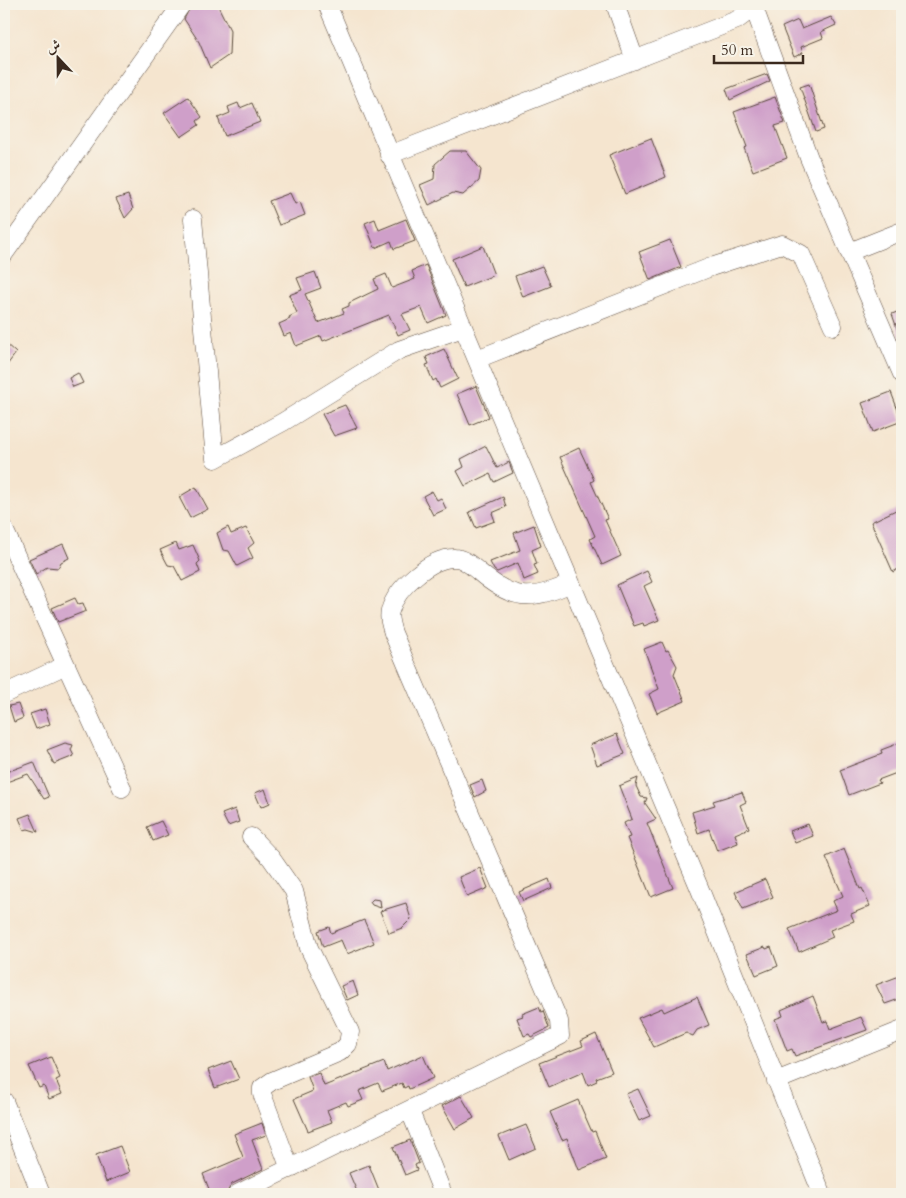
<svg xmlns="http://www.w3.org/2000/svg" width="906" height="1198" font-family="Cardo,Amiri,serif">
<style>
.building{fill:#cf9fc9}
.lines{fill:none;stroke-linecap:round;stroke-linejoin:round}
.minor-casing{stroke:#574639;stroke-width:19}
.minor{stroke:#fff;stroke-width:18}
</style>
<rect width="100%" height="100%" fill="#f7f3e8"/>
<filter id="ink" filterUnits="userSpaceOnUse"><feTurbulence type="fractalNoise" baseFrequency=".02" numOctaves="2"/><feDisplacementMap in="SourceGraphic" scale="10" xChannelSelector="R" yChannelSelector="G"/><feConvolveMatrix kernelMatrix="1 2 1 2 8 2 1 2 1" color-interpolation-filters="sRGB"/></filter>
<filter id="wash" filterUnits="userSpaceOnUse"><feTurbulence type="fractalNoise" baseFrequency=".0096" numOctaves="4" result="noise"/><feDisplacementMap in="SourceGraphic" scale="20" xChannelSelector="R" yChannelSelector="G"/><feGaussianBlur stdDeviation="1.12" result="paint"/><feColorMatrix in="noise" values="0 0 0 0 0 0 0 0 0 0 0 0 0 0 0 0 0 1.4 0 .05"/><feComposite in="paint" operator="in"/></filter>
<g filter="url(#wash)">
<rect width="100%" height="100%" fill="#f5e5cf"/>
<g id="blocks">
<path class="building" d="M192,4h25l13,26 -1,25 -19,13 -11,-26 -15,-23z
M831,17l5,8 -15,7 2,6 -22,9 2,6 -9,4 -12,-30 16,-7 4,9z
M767,74l3,7 -40,19 -4,-11z
M809,84l15,45 -8,3 -16,-45z
M188,97l14,20 -5,4 2,4 -18,12 -17,-24z
M775,97l10,26 -10,3 12,32 -34,13 -9,-23 3,-1 -13,-35z
M238,103l2,5 12,-5 8,19 -35,14 -7,-18 12,-5 -2,-6z
M651,138l15,39 -41,17 -16,-39z
M450,151h16l15,19 -2,11 -16,14 -10,-2 -24,12 -9,-20 14,-6 1,-15z
M290,193l5,11 5,-2 5,13 -26,10 -10,-24z
M128,195l5,14 -8,9 -9,-19z
M375,219l4,11 27,-11 9,22 -21,8 -3,-8 -16,7 -10,-25z
M670,240l11,27 -31,13 -11,-28z
M483,246l11,29 -30,12 -12,-28z
M426,265l20,50 -18,8 -7,-16 -19,7 8,16 -12,5 -9,-20 -66,26 -2,-5 -25,10 -5,-13 -7,3 -5,-12 11,-5 -1,-2 8,-4 -8,-18 13,-5 -5,-12 18,-6 6,16 -16,6 13,29 26,-10 -2,-4 7,-3v-3l29,-14 -4,-10 12,-5 6,14 23,-9 -3,-8z
M542,266l9,20 -28,11 -8,-21z
M902,310v30h-1l-9,-26z
M4,342l12,11 -12,16z
M444,349l14,30 -18,9 -4,-9 -3,2 -7,-16 3,-1 -3,-7z
M78,373l5,10 -10,4 -4,-9z
M476,386l13,31 -19,8 -13,-31z
M891,392l11,29 -29,11 -11,-29z
M345,405l12,23 -23,8 -12,-22z
M486,446l11,22 12,-6 4,11 -19,9 -4,-8 -25,12 -8,-15 7,-4 -3,-8z
M579,448l15,32 -3,2 17,37 -3,1 16,36 -19,9 -12,-26 5,-3 -35,-79z
M196,487l12,22 -18,9 -11,-21z
M432,491l5,9 4,-2 5,11 -13,6 -10,-19z
M503,497l3,10 -14,6 3,8 -19,7 -7,-16z
M902,507v60l-9,5 -22,-50z
M534,525l7,21 -9,4 5,14 -3,1 4,9 -14,6 -6,-17 -21,9 -3,-2 -4,-8 30,-12 -6,-17z
M228,527l3,7 15,-6 8,15 -6,5 5,10 -16,8 -8,-15 -6,-1 -6,-17z
M176,543l3,7 14,-5 7,16 -3,3 3,8 -18,9 -8,-15 -6,-1 -8,-15z
M63,544l6,14 -8,4 -3,6 -11,-1 -11,7 -7,-15z
M647,571l5,11 -8,4 15,34 -15,6 -1,-3 -9,3 -17,-41z
M75,598l3,6 5,-1 3,8 -28,11 -6,-14z
M662,642l4,9 2,-1 9,16 -3,8 11,27 -28,12 -8,-19 10,-5 -15,-40z
M18,704l5,14 -9,4 -5,-16z
M45,709l5,15 -14,5 -6,-15z
M617,734l8,20 -28,11 -7,-20z
M902,742v29l-24,9 2,3 -31,12 -9,-25 42,-16 -1,-4z
M65,743l8,2 -2,5 3,6 -20,8 -7,-14z
M34,762l15,35 -5,2 -16,-25 -24,9v-10z
M638,778l-2,8 5,11 6,1 -2,5 11,16 -9,4 26,65 -22,9 -24,-59 3,-1 -6,-14 8,-4 -13,-33z
M482,780l4,11 -11,6 -5,-12z
M265,789l5,14 -9,4 -6,-14z
M742,792l4,10 -6,3 9,23 -14,6 3,9 -21,8 -8,-22 -11,4 -6,-21 23,-7 -2,-4z
M235,809l4,13 -11,4 -6,-12z
M30,814l8,18 -10,-3 -4,1 -5,-12z
M161,821l7,14 -15,6 -6,-14z
M808,824l5,12 -18,7 -5,-12z
M844,849l16,40 2,-1 8,18 -19,8 3,7 -24,9 3,7 -34,15 -10,-23 48,-19 -4,-9 10,-5 -17,-39z
M480,868l8,20 -21,9 -8,-20z
M549,879l3,9 -29,13 -4,-9z
M765,879l8,18 -30,12 -8,-17z
M373,899l7,1 1,8 -9,-3 -2,-3z
M406,903l5,16 -9,9 -13,5 -9,-22z
M364,920l10,23 -27,11 -6,-14 -18,7 -5,-16 11,-4 2,6z
M765,947l1,2 5,-2 7,19 -22,9 -9,-21z
M902,975v23l-17,6 -9,-19z
M353,981l5,14 -11,5 -6,-14z
M813,996l10,26 4,-1 3,8 31,-12 6,13 -72,26 -3,-7 -5,2 -12,-32 8,-3 -2,-6z
M697,997l12,28 -12,5 -4,6 -7,-3 -32,14 -16,-29 24,-10 2,4z
M539,1007l2,5 2,-1 6,17 -18,9 -2,-3 -5,2 -7,-18 6,-2 -1,-2z
M596,1034l16,38 -16,6 1,3 -9,4 -5,-13 -34,15 -10,-24 44,-17 -2,-5z
M423,1055l10,23 -24,11 -1,-3 -4,2 -2,-5 -20,8 -4,-8 -19,8 4,9 -15,6 -2,-4 -19,8 5,12 -24,9 -14,-32 19,-8 -5,-14 11,-4 5,13 60,-24 3,9z
M51,1057l9,21 -4,2 6,14 -13,5 -5,-13 -5,2 -10,-22z
M231,1061l8,18 -24,9 -7,-18z
M638,1089l13,27 -12,5 -13,-27z
M461,1096l13,22 -19,11 -13,-23z
M578,1100l14,32 3,-1 11,28 -27,11 -12,-32 -5,2 -12,-28z
M262,1123l4,12 -14,5 11,29 -31,15 -5,8 -16,2 -8,-20 40,-17 -9,-23z
M526,1125l10,23 -27,12 -10,-24z
M410,1140l9,23 -4,2 2,5 -12,5 -12,-28z
M120,1146l10,26 -24,10 -10,-27z
M369,1165l10,25 -10,4h-11l-9,-21z"/>
</g>
</g>
<g filter="url(#ink)">
<use href="#blocks" fill-opacity="0" stroke="#574639" stroke-width="1"/>
<g class="lines">
<defs>
<path id="minor" d="M327,4l372,883 123,307
M615,4l20,56
M755,4l-2,1 56,153 93,216
M389,155l348,-135 8,-6 7,-10
M193,219l22,240 68,-37 116,-72 64,-22
M849,252l53,-21
M4,254l178,-250
M477,359l234,-92 71,-23 19,10 32,72
M4,529l118,259
M4,694l62,-29
M251,837l20,21 23,33 15,57 41,84 -2,12 -8,8 -68,29 -10,7v6l28,75
M776,1081l126,-51
M4,1101l37,93
M410,1111l33,83
M237,1194l323,-158 -1,-15 -166,-388c-2,-7 -5,-15 -3,-22 6,-23 41,-54 65,-53 8,0 17,8 23,13 33,29 53,31 93,12"/>
</defs>
<use href="#minor" class="minor-casing"/>
<use href="#minor" class="minor"/>
</g>
</g>
<rect width="906" height="1198" fill="none" stroke="#f7f3e8" stroke-width="20"/>
<g transform="translate(58 58) rotate(338)" stroke="#f7f3e8" stroke-width="4" paint-order="stroke">
<path d="M0-4L9 19L0 12L-9 19Z" fill="#3b2a1e"/>
<text y="-8" font-size="14" font-weight="bold" text-anchor="middle" fill="#3b2a1e">ش</text>
</g>
<path d="M714 55v8h89v-8" fill="none" stroke="#3b2a1e" stroke-width="2.5"/>
<text x="721" y="55" font-size="15" fill="#3b2a1e" stroke="#f7f3e8" stroke-width="4" paint-order="stroke">50 m</text>
</svg>
